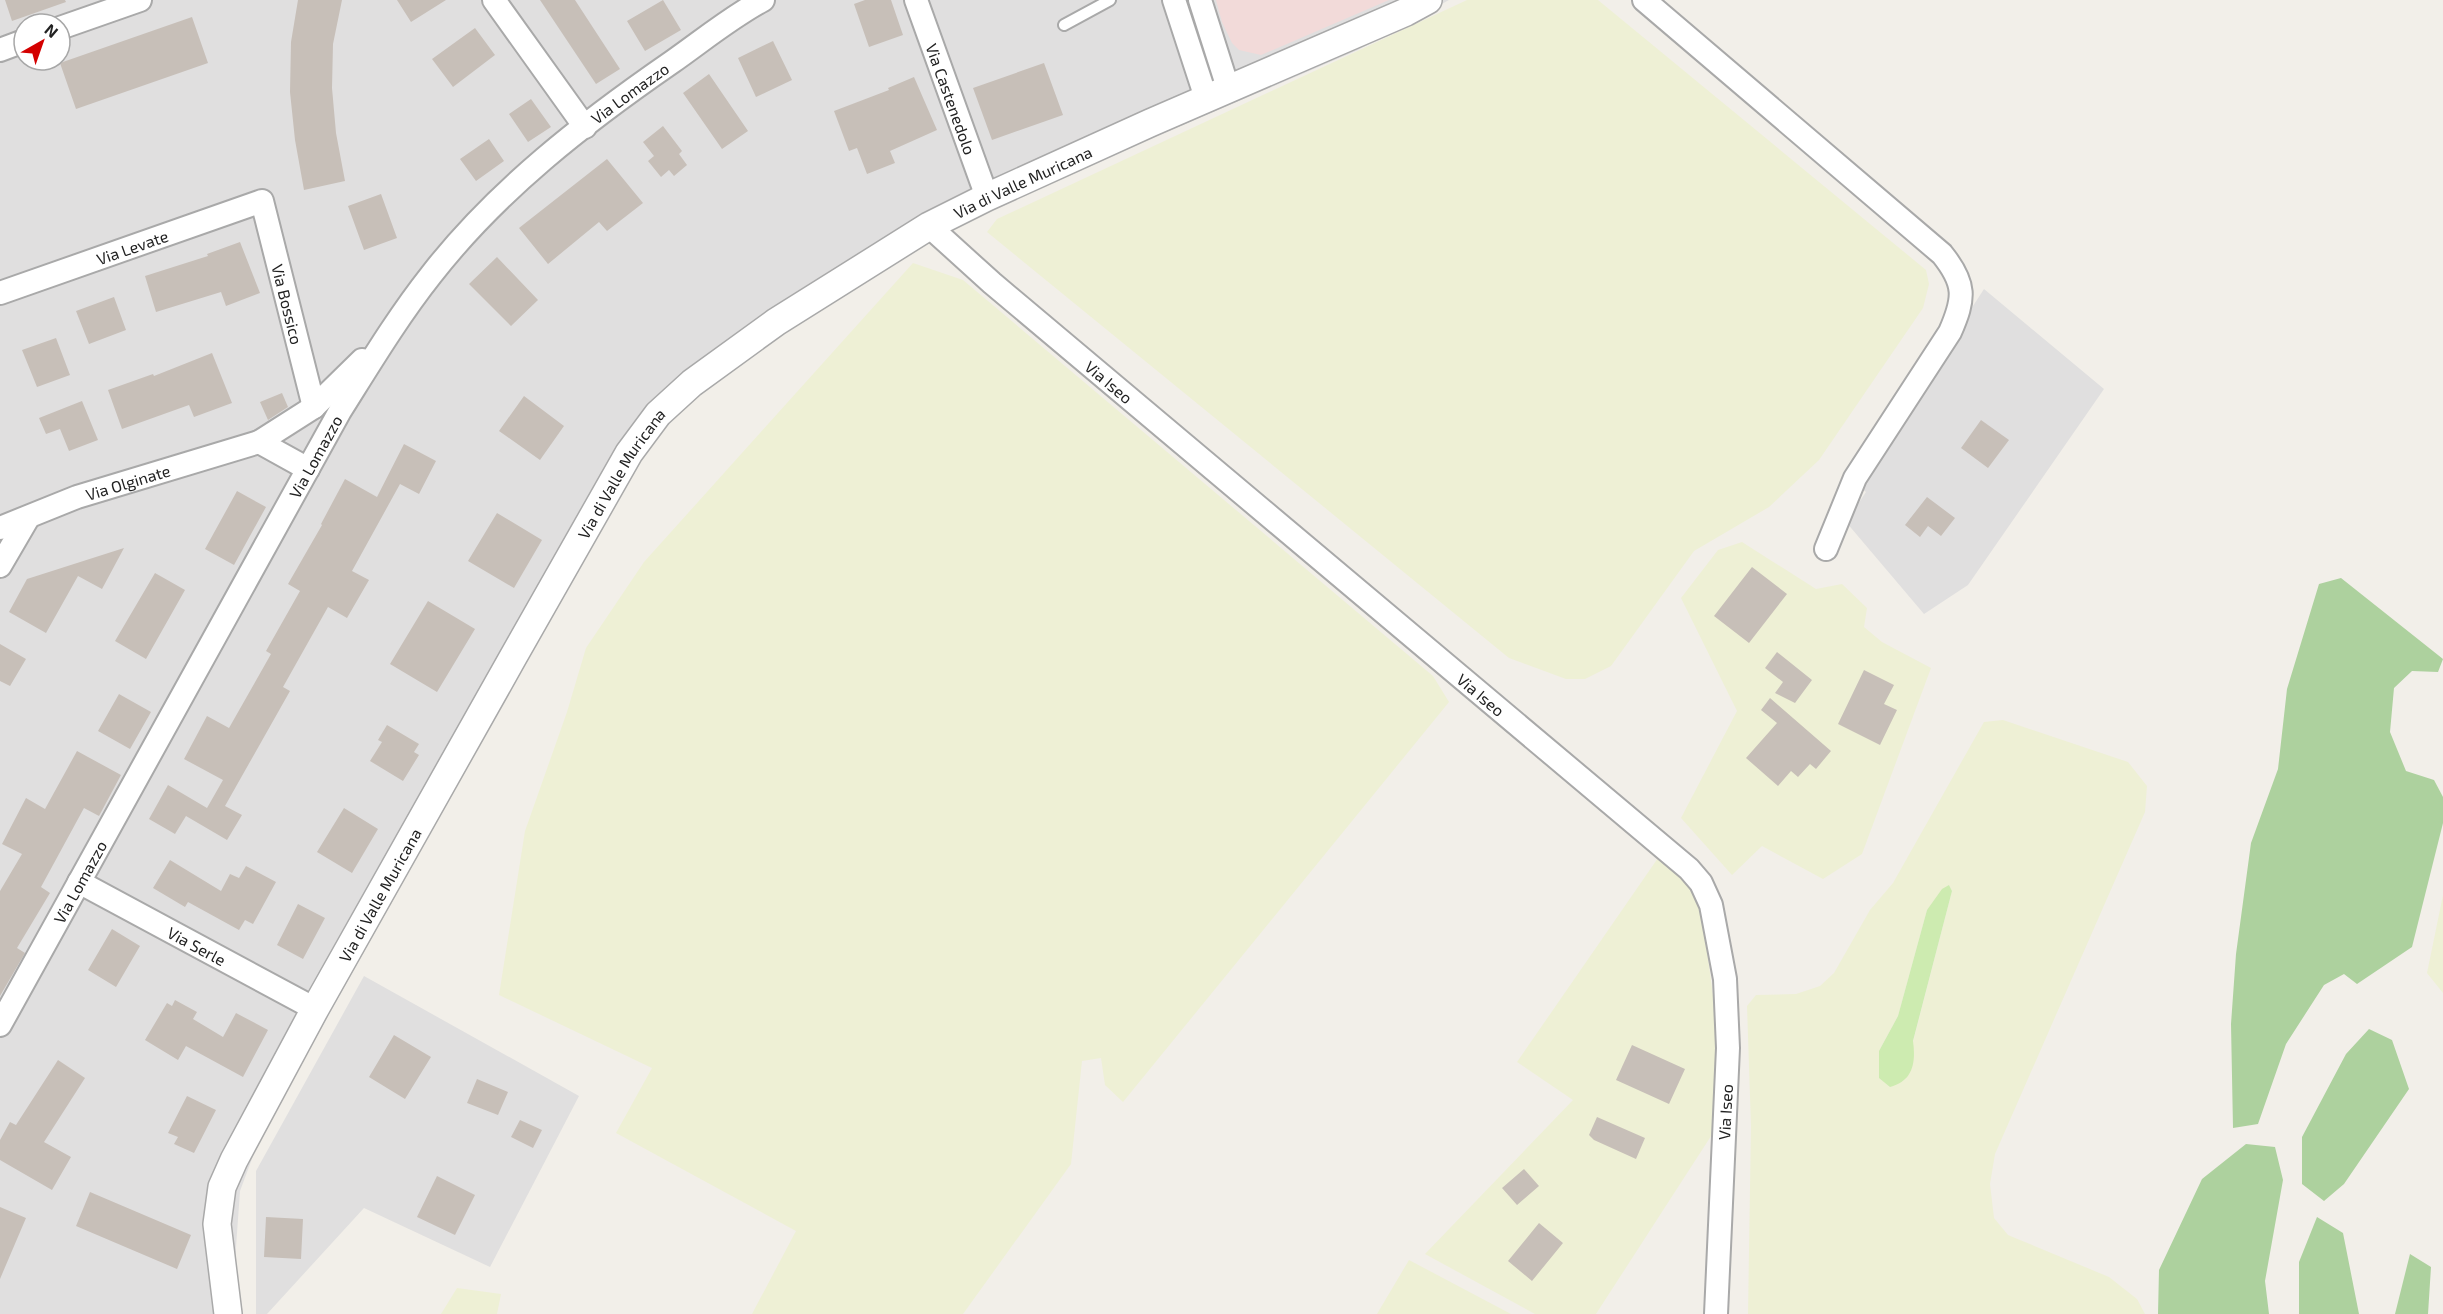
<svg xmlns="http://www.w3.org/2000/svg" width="2443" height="1314" font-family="'Exo 2',sans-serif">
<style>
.residential{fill:#e0dfdf;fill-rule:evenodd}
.commercial{fill:#f2dad9}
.farmland{fill:#eef0d5;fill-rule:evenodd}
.grass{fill:#cdebb0}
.forest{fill:#add19e}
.building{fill:#c7bfb8}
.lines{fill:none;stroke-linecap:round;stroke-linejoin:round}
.service-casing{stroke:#a9a9a9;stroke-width:14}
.minor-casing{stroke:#a9a9a9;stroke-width:26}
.tertiary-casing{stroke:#a9a9a9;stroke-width:30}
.service{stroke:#fff;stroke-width:10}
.minor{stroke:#fff;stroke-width:22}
.tertiary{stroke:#fff;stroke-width:27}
.labels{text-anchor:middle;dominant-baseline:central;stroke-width:4.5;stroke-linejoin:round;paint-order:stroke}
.street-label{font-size:16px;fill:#222;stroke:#fff}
</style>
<rect width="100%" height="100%" fill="#f2efe9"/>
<path class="residential" d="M0,0h1449l-91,50 -353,151 -110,57 -115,77 -78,57 -49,48 -51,86 -343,614 -19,51 -5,70 8,53h-243zM24,24h36v36h-36z
M1984,289l120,100 -136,196 -44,29 -78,-92 20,-30 -9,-7z
M364,976l215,120 -89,171 -126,-59 -97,106h-11v-143z"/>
<path class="commercial" d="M1216,0h173l-128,55 -22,-5 -7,-7 -10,-21z"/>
<path class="farmland" d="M1467,0h131l328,270 3,14 -6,24 -104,152 -50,47 -75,44 -83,115 -26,13h-19l-57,-21 -522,-426 10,-13z
M913,263l50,17 470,396 16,26 -326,400 -18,-17 -4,-27 -19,3 -11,103 -108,150h-211l44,-83 -180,-98 36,-65 -153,-73 26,-164 42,-119 19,-64 58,-86z
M1742,542l74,47 26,-5 25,24 -3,19 18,15 49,26 -69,186 -39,25 -61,-33 -30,29 -51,-57 56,-107 -56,-113 37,-48z
M2003,720l125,42 19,24 -2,26 -150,342 -5,30 4,34 14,17 101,42 28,22 8,15h-397l3,-188 -4,-120 9,-11 40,-1 24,-8 14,-13 36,-63 23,-27 91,-161zM1949,885l3,6 -39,151 -34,9 19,-35 29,-106z
M1658,858l30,22 14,33 12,90 2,45 -3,85 -117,181h-61l-110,-60 148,-154 -56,-38z
M2443,895v98l-16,-20z
M1409,1260l102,54h-134z
M457,1288l44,6 -4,20h-56z"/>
<path class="grass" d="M1949,885l3,6 -39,150c3,22 0,40 -23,46l-11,-9v-27l19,-35 29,-106 15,-21z"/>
<path class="forest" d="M2341,578l102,81 -5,13 -26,-1 -18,17 -4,44 16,39 28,9 9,17v26l-31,124 -55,37 -13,-10 -20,11 -38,59 -28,80 -25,4 -2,-104 5,-70 15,-111 27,-74 9,-80 32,-105z
M2369,1029l23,11 17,49 -65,95 -20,17 -22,-17v-47l44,-83z
M2246,1144l29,3 8,33 -18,101 4,33h-111l1,-44 43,-91z
M2317,1217l26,16 16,81h-60v-52z
M2410,1254l21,13 -3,47h-33z"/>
<path class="building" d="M5,0h60l1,2 -54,19z
M298,0h44l-9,44 -1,44 4,45 9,48 -41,9 -9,-50 -5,-48 1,-50z
M397,0h49l-35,22z
M540,0h35l45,69 -24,15z
M663,0l18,30 -36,21 -18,-30z
M865,0h26l12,35 -34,12 -15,-43z
M192,17l16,46 -132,46 -16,-46z
M475,28l20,27 -42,32 -21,-28z
M773,41l19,39 -36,17 -18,-39z
M1044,63l19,52 -71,25 -19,-52z
M709,74l39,57 -26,18 -39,-56z
M914,77l23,53 -47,21 5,12 -28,11 -10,-26 -8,3 -15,-40 55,-21 -1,-2z
M531,99l20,28 -23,15 -19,-28z
M663,126l19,25 -3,3 8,11 -13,11 -5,-6 -8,7 -13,-16 6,-5 -11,-14z
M489,139l15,22 -28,20 -16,-22z
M607,159l36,44 -36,28 -8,-9 -51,42 -29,-36z
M381,194l16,44 -33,12 -16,-44z
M240,242l20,51 -34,13 -5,-14 -65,20 -11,-36 63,-20 -1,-2z
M497,257l41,43 -27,26 -42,-42z
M114,297l12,33 -37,14 -13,-33z
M56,338l14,37 -33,12 -15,-37z
M212,353l20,50 -38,14 -5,-12 -67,24 -14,-39 45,-16 1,2z
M282,393l6,14 -20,13 -8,-18z
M524,396l40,30 -24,34 -41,-29z
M82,401l16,39 -29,11 -9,-22 -14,5 -7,-16z
M1981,420l28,20 -21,28 -27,-20z
M404,444l32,17 -17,33 -19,-10 -48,87 17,9 -22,38 -19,-11 -45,80 7,4 -65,115 17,9 -15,25 -41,-24 -11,18 -26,-15 19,-34 39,23 16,-28 -39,-21 23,-43 22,12 42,-74 -5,-3 34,-60 -12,-7 34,-59 -1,-1 24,-45 32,18z
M237,491l29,16 -32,58 -29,-16z
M1927,497l28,21 -14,18 -13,-10 -8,11 -15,-12z
M497,513l45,27 -28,48 -46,-27z
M124,548l-22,41 -24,-13 -32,57 -37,-21 18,-33z
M1752,567l35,27 -38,49 -35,-27z
M155,573l30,17 -39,69 -31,-18z
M428,601l47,28 -38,63 -47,-28z
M0,644l26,15 -16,27 -10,-5z
M1777,652l35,28 -17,23 -20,-10 8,-11 -18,-14z
M1864,670l30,15 -10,19 13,6 -17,35 -42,-21z
M119,694l32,18 -21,37 -32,-18z
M1770,698l61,53 -15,18 -6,-5 -12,13 -7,-6 -13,15 -32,-28 31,-35 -16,-13z
M387,725l32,19 -5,8 5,3 -16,26 -33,-20 12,-19 -4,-2z
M77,751l44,24 -22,41 -15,-8 -43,79 9,6 -33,55 8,5 -25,43v-105l22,-37 -20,-10 24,-46 19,11z
M344,808l34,21 -26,44 -35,-21z
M170,860l51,31 9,-17 9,4 7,-12 30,16 -23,42 -8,-4 -6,10 -51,-28 -3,5 -32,-19z
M298,904l27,14 -22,41 -26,-14z
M112,929l28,17 -24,41 -28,-17z
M175,1000l22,12 -4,7 30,18 13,-24 32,17 -25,47 -57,-31 -8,14 -33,-20 22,-37 5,3z
M394,1035l37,22 -26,42 -36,-22z
M1632,1045l53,24 -16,35 -53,-24z
M58,1060l27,18 -41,64 27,15 -19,33 -52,-30v-20l10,-18 6,3z
M477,1079l31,13 -10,23 -31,-12z
M187,1096l29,14 -22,43 -20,-9 4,-7 -10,-4z
M1597,1117l48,21 -9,21 -42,-19 -5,-5z
M520,1120l22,10 -9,18 -22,-11z
M1524,1169l15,17 -22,19 -15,-17z
M437,1176l38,19 -20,40 -38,-18z
M90,1192l101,43 -14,34 -101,-43z
M0,1207l26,11 -26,61z
M266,1217l37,2 -2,40 -37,-2z
M1539,1223l24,20 -31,38 -24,-20z"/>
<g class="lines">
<defs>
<path id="service" d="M1064,25l46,-25"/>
<g id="minor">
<path d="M494,0l91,127"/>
<path id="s1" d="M916,0l71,197"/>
<path d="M1174,0l32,98"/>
<path d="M1200,0l28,88"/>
<path d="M1644,0l298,254c24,30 23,44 8,78l-95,146 -29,71"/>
<path d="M60,28l80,-28"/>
<path d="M0,50l24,-9"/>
<path id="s2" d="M929,226l63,57 697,586 12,14 10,22 14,74 3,69 -12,266"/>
<path id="s3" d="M0,293l262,-92 52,206"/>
<path d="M259,442l55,-35 48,-47"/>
<path id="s4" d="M0,528l77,-31 182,-55 49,27"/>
<path d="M0,566l28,-48"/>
<path id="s5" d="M79,882l236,127"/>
<path id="s6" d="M0,1025l340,-614c29,-46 57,-93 91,-136 66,-85 154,-153 241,-213 30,-21 59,-45 91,-62"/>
</g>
<g id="tertiary">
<path id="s7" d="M228,1314l-11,-90 5,-37 12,-27 81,-151 197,-350 117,-206 29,-39 34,-31 84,-61 153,-96 58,-29 163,-74 256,-111 22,-12"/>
</g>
</defs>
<use href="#service" class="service-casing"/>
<use href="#minor" class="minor-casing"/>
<use href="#tertiary" class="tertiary-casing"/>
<use href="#service" class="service"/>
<use href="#minor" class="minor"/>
<use href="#tertiary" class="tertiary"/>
</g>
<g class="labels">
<g class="street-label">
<text stroke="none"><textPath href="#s6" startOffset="1136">Via Lomazzo</textPath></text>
<text stroke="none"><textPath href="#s1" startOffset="105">Via Castenedolo</textPath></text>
<text stroke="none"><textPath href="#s7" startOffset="1450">Via di Valle Muricana</textPath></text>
<text stroke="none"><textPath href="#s3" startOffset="140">Via Levate</textPath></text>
<text stroke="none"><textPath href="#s3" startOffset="384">Via Bossico</textPath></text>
<text stroke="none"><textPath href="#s2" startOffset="238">Via Iseo</textPath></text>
<text stroke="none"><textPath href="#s6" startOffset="650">Via Lomazzo</textPath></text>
<text stroke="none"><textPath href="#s7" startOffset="946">Via di Valle Muricana</textPath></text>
<text stroke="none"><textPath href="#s4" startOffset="136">Via Olginate</textPath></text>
<text stroke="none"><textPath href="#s2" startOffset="724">Via Iseo</textPath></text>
<text stroke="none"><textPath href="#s6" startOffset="164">Via Lomazzo</textPath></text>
<text stroke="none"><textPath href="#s7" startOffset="460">Via di Valle Muricana</textPath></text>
<text stroke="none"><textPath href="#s5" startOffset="134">Via Serle</textPath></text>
<text transform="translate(1725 1112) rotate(-87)">Via Iseo</text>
</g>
</g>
<g transform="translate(42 42) rotate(40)"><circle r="28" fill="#ffffff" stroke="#a7a7a7" stroke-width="1.5"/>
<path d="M0-4.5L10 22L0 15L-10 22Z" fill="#d40000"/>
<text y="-9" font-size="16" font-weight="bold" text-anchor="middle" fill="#222222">N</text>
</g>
</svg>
